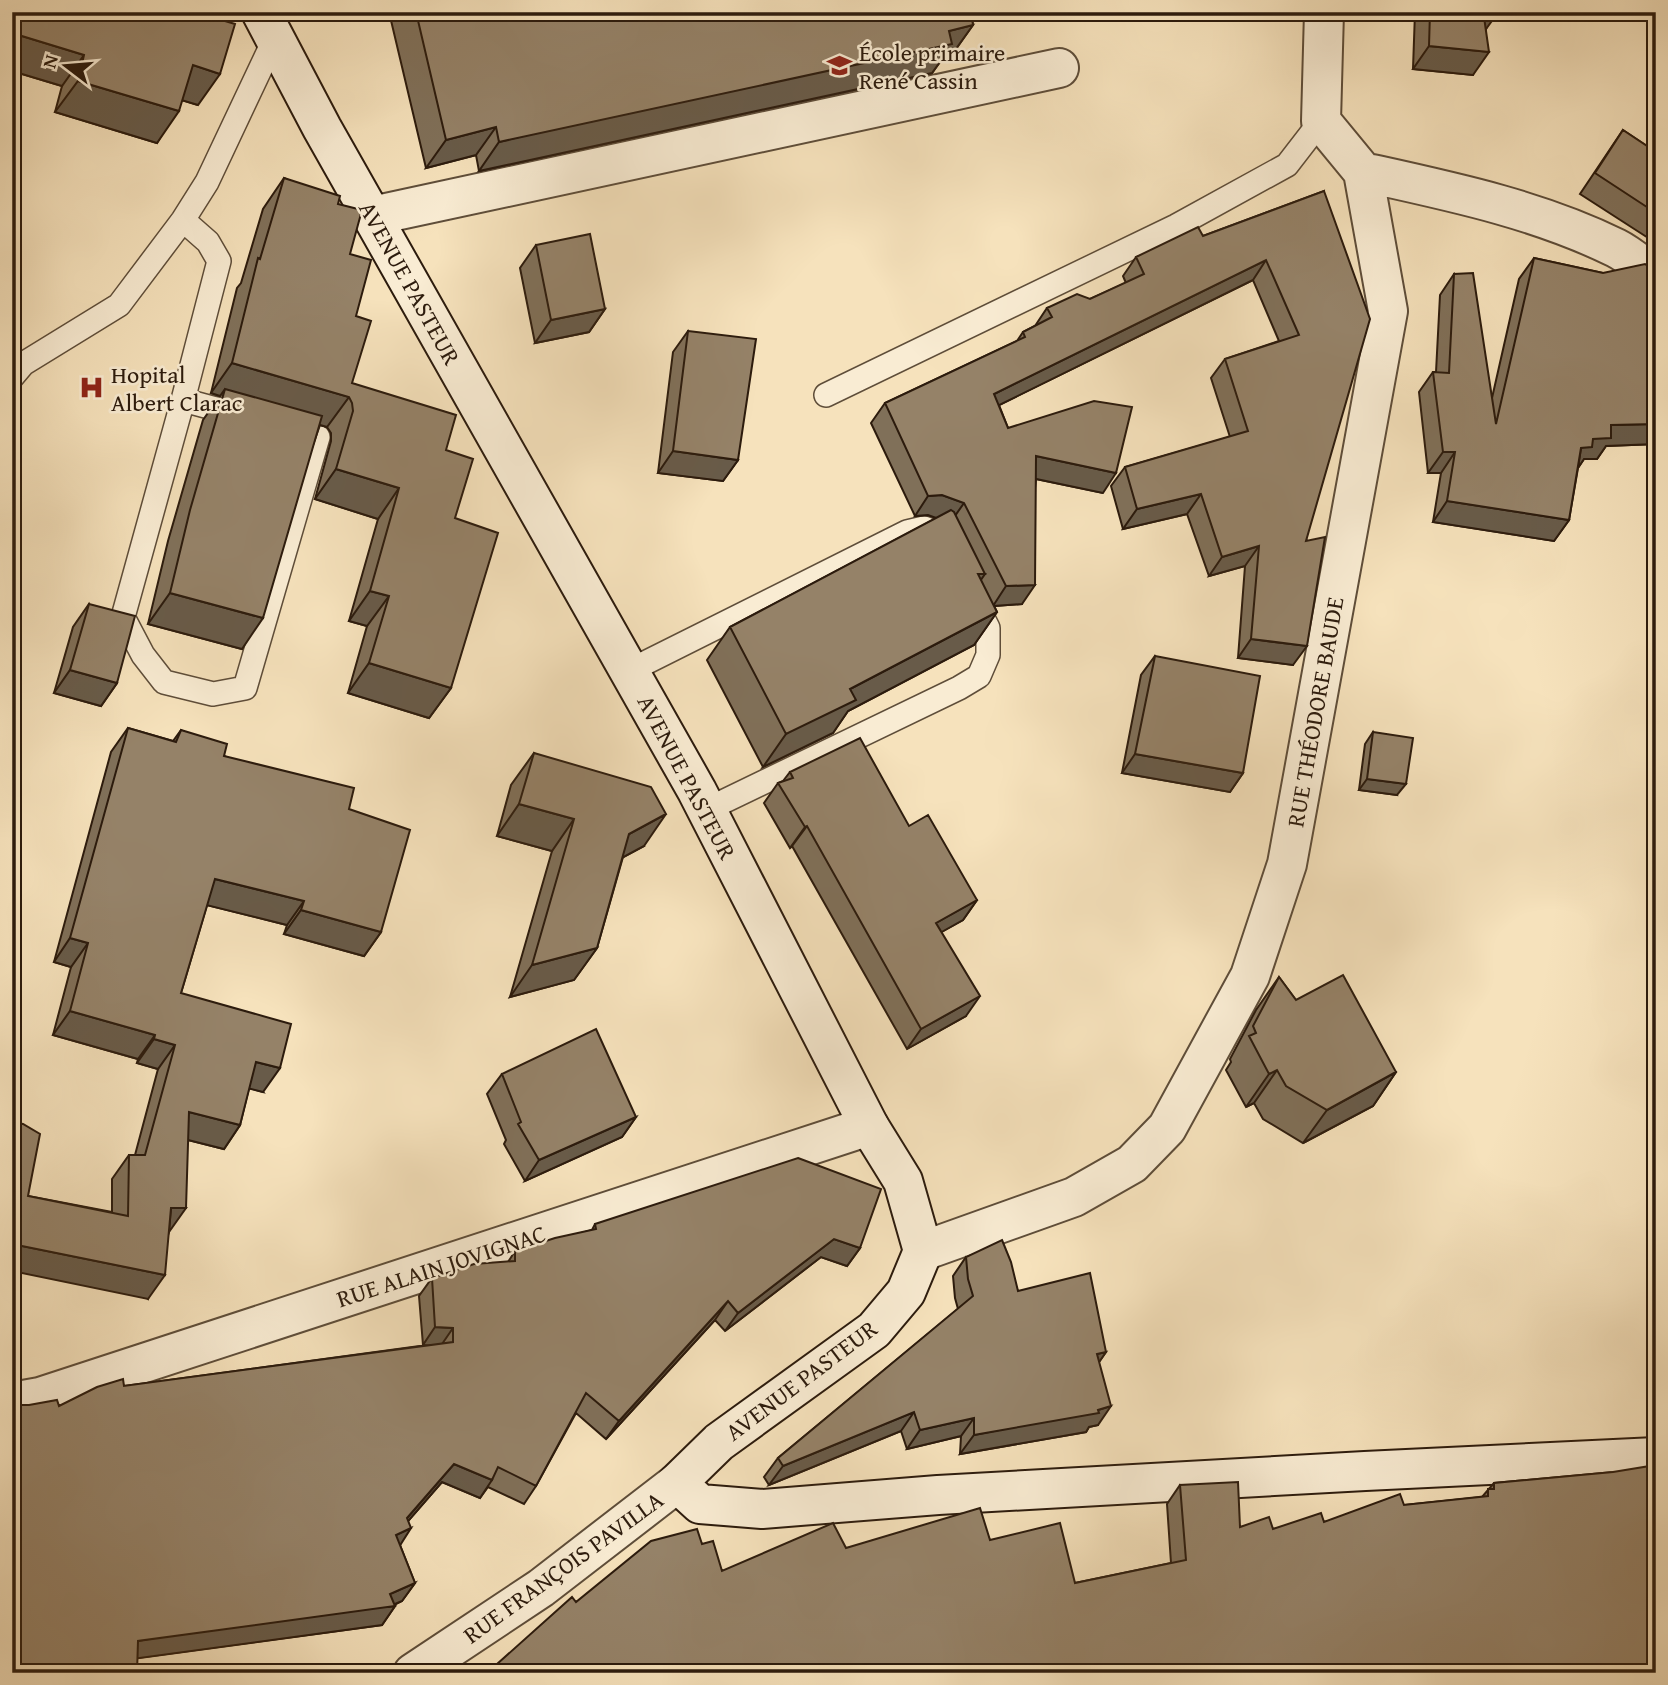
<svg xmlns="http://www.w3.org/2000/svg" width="1668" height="1685" font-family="'Gentium Book Plus',serif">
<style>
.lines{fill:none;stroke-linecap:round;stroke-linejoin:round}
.lane-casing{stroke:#5e4d39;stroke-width:26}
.street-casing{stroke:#5e4d39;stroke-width:42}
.secondary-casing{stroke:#2c1b0d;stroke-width:42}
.lane{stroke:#f9ecd3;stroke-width:23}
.street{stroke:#f9ecd3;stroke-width:38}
.secondary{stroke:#f9ecd3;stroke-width:38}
.wall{fill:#807059;stroke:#2c1b0d;stroke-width:2}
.shaded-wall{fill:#685b49;stroke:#2c1b0d;stroke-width:2}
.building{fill:#958268;stroke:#2c1b0d;stroke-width:2}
.labels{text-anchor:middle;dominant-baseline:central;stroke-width:5;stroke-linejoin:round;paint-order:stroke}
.poi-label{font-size:24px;fill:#2c1b0d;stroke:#f9ecd3;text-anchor:start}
.street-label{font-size:24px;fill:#2c1b0d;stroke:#f9ecd3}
</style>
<rect width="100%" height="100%" fill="#f6e2bc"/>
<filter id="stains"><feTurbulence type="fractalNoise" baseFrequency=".00286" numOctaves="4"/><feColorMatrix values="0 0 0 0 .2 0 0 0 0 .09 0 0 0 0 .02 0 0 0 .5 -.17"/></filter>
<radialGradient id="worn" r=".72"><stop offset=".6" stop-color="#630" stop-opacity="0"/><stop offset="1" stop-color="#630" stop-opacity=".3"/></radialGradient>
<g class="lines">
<defs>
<path id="lane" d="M183,220l25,22 11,19 -36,139 -60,217 20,38 21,27 49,12 32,-6 73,-251 -29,-8
M12,377l11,-13 96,-59 64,-85 24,-38 67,-142
M826,395l350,-169 111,-61 34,-44
M183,400l59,16
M629,671l278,-139 17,-4 18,7
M706,810l253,-122 20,-12 9,-21v-27l-14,-28"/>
<path id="street" d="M1363,172c86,19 174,37 253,76 14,7 27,19 40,28
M372,216l687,-148
M923,1251l151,-54 58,-33 35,-36 83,-152 37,-112 101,-553 -25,-139 -42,-51 3,-109
M12,1402l28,-5 829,-271
M413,1673l128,-85 136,-105"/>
<path id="secondary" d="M261,12l61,116 375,663 172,335 34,55 20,70 -17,41 -32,38 -155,112 -42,41 23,21 62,5 176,-14 427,-24 291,-14"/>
</defs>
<use href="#lane" class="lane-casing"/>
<use href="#street" class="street-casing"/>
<use href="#secondary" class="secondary-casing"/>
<use href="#lane" class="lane"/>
<use href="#street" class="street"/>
<use href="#secondary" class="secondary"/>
</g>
<path class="wall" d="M12,12l186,93 -16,-5 -25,43 -102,-31 7,-26 -50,-15z
M389,12h582l2,13 -20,28 -8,2 -13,18 -453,98 -3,-16 -50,13z
M1415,12h79l-8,17 -13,46 -60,-6z
M1648,12h8v6z
M1623,130l33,22v91l-76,-49z
M284,178l54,26 12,50 6,62 -4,67 94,67 9,68 -4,170 -22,30 -81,-25 19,-67 -18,-5 29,-102 -63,-20 16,-58v-8l-4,-6 -7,-2 -78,224 -94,-25 20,-83 35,-121 17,-24 -9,-3 26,-105 4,-5 22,-74z
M1324,191l-18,350 -13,124 -55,-7 7,-92 -36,10 -22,-62 -64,15 -12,-43 14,-19 105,-30 -19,-59 14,-19 54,-18 -26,-61 -254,125 9,23 95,65 -67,-14 -14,125 -28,2 3,6 -23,33 -126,66 -15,22 -70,34 -56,-107 23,-33 207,-109 -9,-3 -13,1 -44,-93 14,-20 132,-62 6,-9 12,-6 12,-18 43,-9 36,-16 -3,-7 13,-19 67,-21z
M536,245l69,64 -16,23 -54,11 -15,-75z
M1534,258l69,15 53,-1v172l-50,2 -9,13h-13l-6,9 -9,52 -15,21 -121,-19 8,-49h-13l-9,-81 14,-20h3l4,-77 14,-21 38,124 27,-119z
M688,331l50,129 -15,21 -65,-8 15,-121z
M89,604l28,79 -16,23 -47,-13 19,-66z
M1155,656l88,117 -13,19 -108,-19 19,-98z
M128,728l45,13 8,-11 43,26 125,53 32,123 -17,24 -80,-22 3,-9 -80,-20 -26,88 82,99 -14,-4 -9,37 -16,24 -36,-9 -19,92 -21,67 -120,-103 84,16v-33l17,-24h6l23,-86 -21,-6 1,-4 -85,-24 18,-68 -17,-5 57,-210z
M1373,732l24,63 -38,-5 6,-46z
M534,753l110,93 -21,11 -26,91 -23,32 -64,17 42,-146 -55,-15 14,-51z
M790,772l119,54 68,74 -14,20 -22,12 25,84 -59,33 -115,-203 -2,2 -26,-45 14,-20 5,-2z
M1279,977l17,23 100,72 -23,34 -70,37 -40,-24 -9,-16 -8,4 -20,-37 5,-8 -1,-3 26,-49z
M502,1074l134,43 -14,20 -97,44 -21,-37 2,-4 -19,-46z
M595,1224l265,24 -13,18 -26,-9 -96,74 -10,-11 -109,119 -30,-26 -40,73 -12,18 -36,-17 -8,11 -38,-16 -34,39 -8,24 15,38 -13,18 -8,4 1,1 -13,19 -244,33 -120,-253 41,1 65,-20 303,-41h-4l-4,-49 13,-18 76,-16 7,-11 77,-21z
M966,1257l140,95 -7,10 -1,63 -9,2 -3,5 -126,22 1,-18 -54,13 -6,-18 -132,54 -5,-8 14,-19 180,-149 -3,-11 -2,-22z
M1613,1472l43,201 -1080,-71 126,-58 20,27 124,-23 144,-8 85,43 96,-20 -4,-59 13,-19 60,42 33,2 51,-7 80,-17 78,-8 12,-14z"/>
<path class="shaded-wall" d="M1484,17l10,1 -16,22z
M973,25l-20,28 -8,2 -13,18 -453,98 20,-29z
M12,33l72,22 -22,31 -50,-15z
M1429,46l60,6 -16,23 -60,-6z
M193,65l27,9 -22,31 -27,-8z
M78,81l101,30 -22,32 -102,-31z
M496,127l-20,28 -50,13 20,-28z
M1266,260l-13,20 -272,134 13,-20z
M605,309l-16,23 -54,11 16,-23z
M232,363l117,34 -22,30 -104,-30 2,-8 -5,7 -9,-3z
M1656,424v20l-50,2 -9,13h-13l-6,9 3,-20 30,-23z
M673,451l65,9 -15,21 -65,-8z
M1443,452h12l-14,21h-13z
M1036,456l80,17 -13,20 -81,-17z
M336,469l63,19 -21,31 -63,-20z
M1201,494l-14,20 -64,15 14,-20z
M942,495l22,8 -14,20 -22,-8 -13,1 13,-20z
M1447,501l122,19 -15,21 -121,-19z
M1259,546l-14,20 -36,10 13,-19z
M978,574h7l-23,33z
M1035,585l-13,19 -29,2 13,-20z
M370,591l19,5 -22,30 -18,-5z
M170,593l93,25 -21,31 -94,-25z
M997,612l-23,33 -126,66 -15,22 -70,34 23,-33 64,-45z
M1251,639l56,7 -14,19 -55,-7z
M369,663l82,25 -22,30 -81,-25z
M70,670l47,13 -16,23 -47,-13z
M1135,754l108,19 -13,19 -108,-19z
M1367,779l39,5 -9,11 -38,-5z
M519,804l55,15 -22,32 -55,-15z
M666,814l-22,32 -37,20 22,-32z
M807,826l-15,20 -2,2 15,-21z
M215,879l89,22 -17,24 -89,-22z
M977,900l-14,20 -41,23 14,-20z
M301,910l80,22 -17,24 -80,-22z
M70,938l18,5 -17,24 -17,-5z
M597,948l-23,32 -64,17 22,-32z
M980,996l-14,20 -59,33 14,-20z
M70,1011l85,24 -17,24 -85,-24z
M154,1039l21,6 -17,24 -21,-6z
M256,1062l24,6 -17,24 -24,-6z
M1277,1070l-23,33 -8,4 23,-33z
M1396,1072l-23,34 -70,37 24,-33z
M189,1112l51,13 -16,24 -52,-13z
M636,1117l-14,20 -97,44 14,-21z
M171,1208h15l-17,24z
M834,1239l26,9 -13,18 -26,-9 -96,74 13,-18z
M12,1244l153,31 -17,24 -136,-28z
M728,1301l-13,19 -109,119 13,-18z
M435,1327l18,1 -13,19 -17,-2z
M1106,1352l-13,19 4,-17z
M1111,1406l-13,19 -9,2 -3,5 -126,22 14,-19 124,-25z
M914,1412l-13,19 -132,54 14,-19z
M974,1418l-13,18 -54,13 13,-19z
M454,1464l38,16 -12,18 -38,-16 -46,53 15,-7 -12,19 -5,-10 13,-19z
M415,1583l-13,18 -14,6 7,-1 -13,19 -257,35 13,-19 252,-47z
M1652,1629h4v13z"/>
<path class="building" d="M12,12h183l40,12 -15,50 -27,-9 -14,46 -101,-30 6,-26 -72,-22z
M416,12h555l2,13 -24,6 3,13 -453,98 -3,-15 -50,13z
M1430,12h64v6l-10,-1 5,35 -60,-6z
M1623,130l33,22v61l-61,-40z
M284,178l56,18 -2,8 24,6 -12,44 21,6 -15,56 15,5 -19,62 104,32 -10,35 27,9 -18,59 43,15 -47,155 -82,-25 20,-67 -19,-5 29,-103 -63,-19 17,-58 -1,-8 -3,-6 -117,-34 26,-105 2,1z
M1324,191l46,128 -64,222 19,-4 -18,109 -56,-7 8,-93 -37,11 -21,-63 -64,15 -12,-42 123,-36 -23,-72 74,-24 -33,-75 -272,134 14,34 86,-27 38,6 -16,66 -80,-17 -1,129 -29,1 -42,-83 -22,-8 -14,1 -43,-93 140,-66 -2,-5 29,-15 -5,-9 30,-14 13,5 54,-25 -8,-17 62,-30 5,9z
M590,234l15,75 -54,11 -15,-75z
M1534,258l69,15 42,-9 11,8v152l-45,1v13l-18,1 -1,8 -11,1 -12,72 -122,-19 8,-49h-12l-10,-80 16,1 5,-99 19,-1 23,151z
M688,331l68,8 -18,121 -65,-9z
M225,389l97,27 -59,202 -93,-25 20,-83z
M951,510l3,2 31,62h-7l19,38 -147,77 6,11 -70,34 -56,-107z
M89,604l46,12 -18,67 -47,-13z
M1155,656l105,20 -17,97 -108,-19z
M128,728l48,14 5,-12 46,14 -3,12 130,32 -5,21 61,21 -29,102 -80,-22 3,-9 -89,-22 -34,114 110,31 -11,44 -24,-6 -16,63 -51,-13 -3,96h-15l-6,67 -153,-31v-122l11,2 17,10 -12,62 100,20 1,-61h16l30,-110 -21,-6 1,-4 -85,-24 18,-68 -18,-5z
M1373,732l40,6 -7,46 -39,-5z
M860,738l49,88 19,-11 49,85 -41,23 44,73 -59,33 -114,-203 -2,1 -27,-44 15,-5 -3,-6z
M534,753l117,34 15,27 -37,20 -32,114 -65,17 42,-146 -55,-15z
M1343,975l53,97 -69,38 -41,-24 -9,-16 -8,4 -20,-38 7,-3 -3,-7 26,-49 17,23z
M596,1029l40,88 -97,43 -21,-36 3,-2 -19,-48z
M798,1158l83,31 -21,59 -26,-9 -96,74 -10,-12 -109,120 -33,-28 -50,93 -38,-19 -6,13 -38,-16 -47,54 4,10 -15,7 19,48 -25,11 5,12 -257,35 -1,32h-125v-272l6,4h11l28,-5 2,6 38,-19 26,-8 1,7 329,-44v-14l-18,-1 -3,-49 42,-14 41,-3v-10l40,-13 41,-9 -1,-5z
M1002,1240l9,22 7,29 72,-18 16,79 -9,2 14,52 -13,4 1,3 -125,22v-17l-54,12 -6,-18 -131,54 -5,-8 195,-162 -5,-17 -2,-22z
M1656,1465v164h-4l4,13v31h-1169l85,-76 4,5 75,-61 46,-12 5,15 11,-3 9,30 111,-48 13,25 134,-40 10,32 70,-17 15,60 111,-23 -6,-75 58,-3 2,45 29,-10 4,12 48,-16 3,9 76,-28 4,11 84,-9v-7h6v-6l119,-11z"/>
<defs>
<symbol id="school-bare" viewBox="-9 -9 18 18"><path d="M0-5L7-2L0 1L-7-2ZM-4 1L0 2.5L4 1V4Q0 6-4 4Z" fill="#8f2418" stroke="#f9ecd3" stroke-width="2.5" paint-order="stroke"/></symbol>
<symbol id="hospital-bare" viewBox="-9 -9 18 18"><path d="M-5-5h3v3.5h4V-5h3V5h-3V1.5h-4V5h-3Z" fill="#8f2418" stroke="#f9ecd3" stroke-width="2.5" paint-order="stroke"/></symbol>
</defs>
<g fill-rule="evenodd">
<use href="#school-bare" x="822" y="48" width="35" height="35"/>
<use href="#hospital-bare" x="74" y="370" width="35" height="35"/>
</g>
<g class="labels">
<g class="poi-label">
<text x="859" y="52">École primaire<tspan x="859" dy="28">René Cassin</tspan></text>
<text x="111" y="374">Hopital<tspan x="111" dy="28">Albert Clarac</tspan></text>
</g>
<g class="street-label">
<text transform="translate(410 283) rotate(61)">AVENUE PASTEUR</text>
<text transform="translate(1315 712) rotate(-80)">RUE THÉODORE BAUDE</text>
<text transform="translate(687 777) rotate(62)">AVENUE PASTEUR</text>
<text transform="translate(441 1266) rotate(-18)">RUE ALAIN JOVIGNAC</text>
<text transform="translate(801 1380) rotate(-37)">AVENUE PASTEUR</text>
<text transform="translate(563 1567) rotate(-36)">RUE FRANÇOIS PAVILLA</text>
</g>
</g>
<rect width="1668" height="1685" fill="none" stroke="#f6e2bc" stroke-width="42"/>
<rect x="14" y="14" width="1640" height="1657" fill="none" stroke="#2c1b0d" stroke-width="3.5"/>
<rect x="21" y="21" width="1626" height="1643" fill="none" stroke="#2c1b0d" stroke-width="2"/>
<g transform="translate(66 66) rotate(286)" stroke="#f9ecd3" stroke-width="5" paint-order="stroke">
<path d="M0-5L12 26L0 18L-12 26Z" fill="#2c1b0d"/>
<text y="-10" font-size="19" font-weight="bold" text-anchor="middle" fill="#2c1b0d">N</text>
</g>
<rect width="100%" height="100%" filter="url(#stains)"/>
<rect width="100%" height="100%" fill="url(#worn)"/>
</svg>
